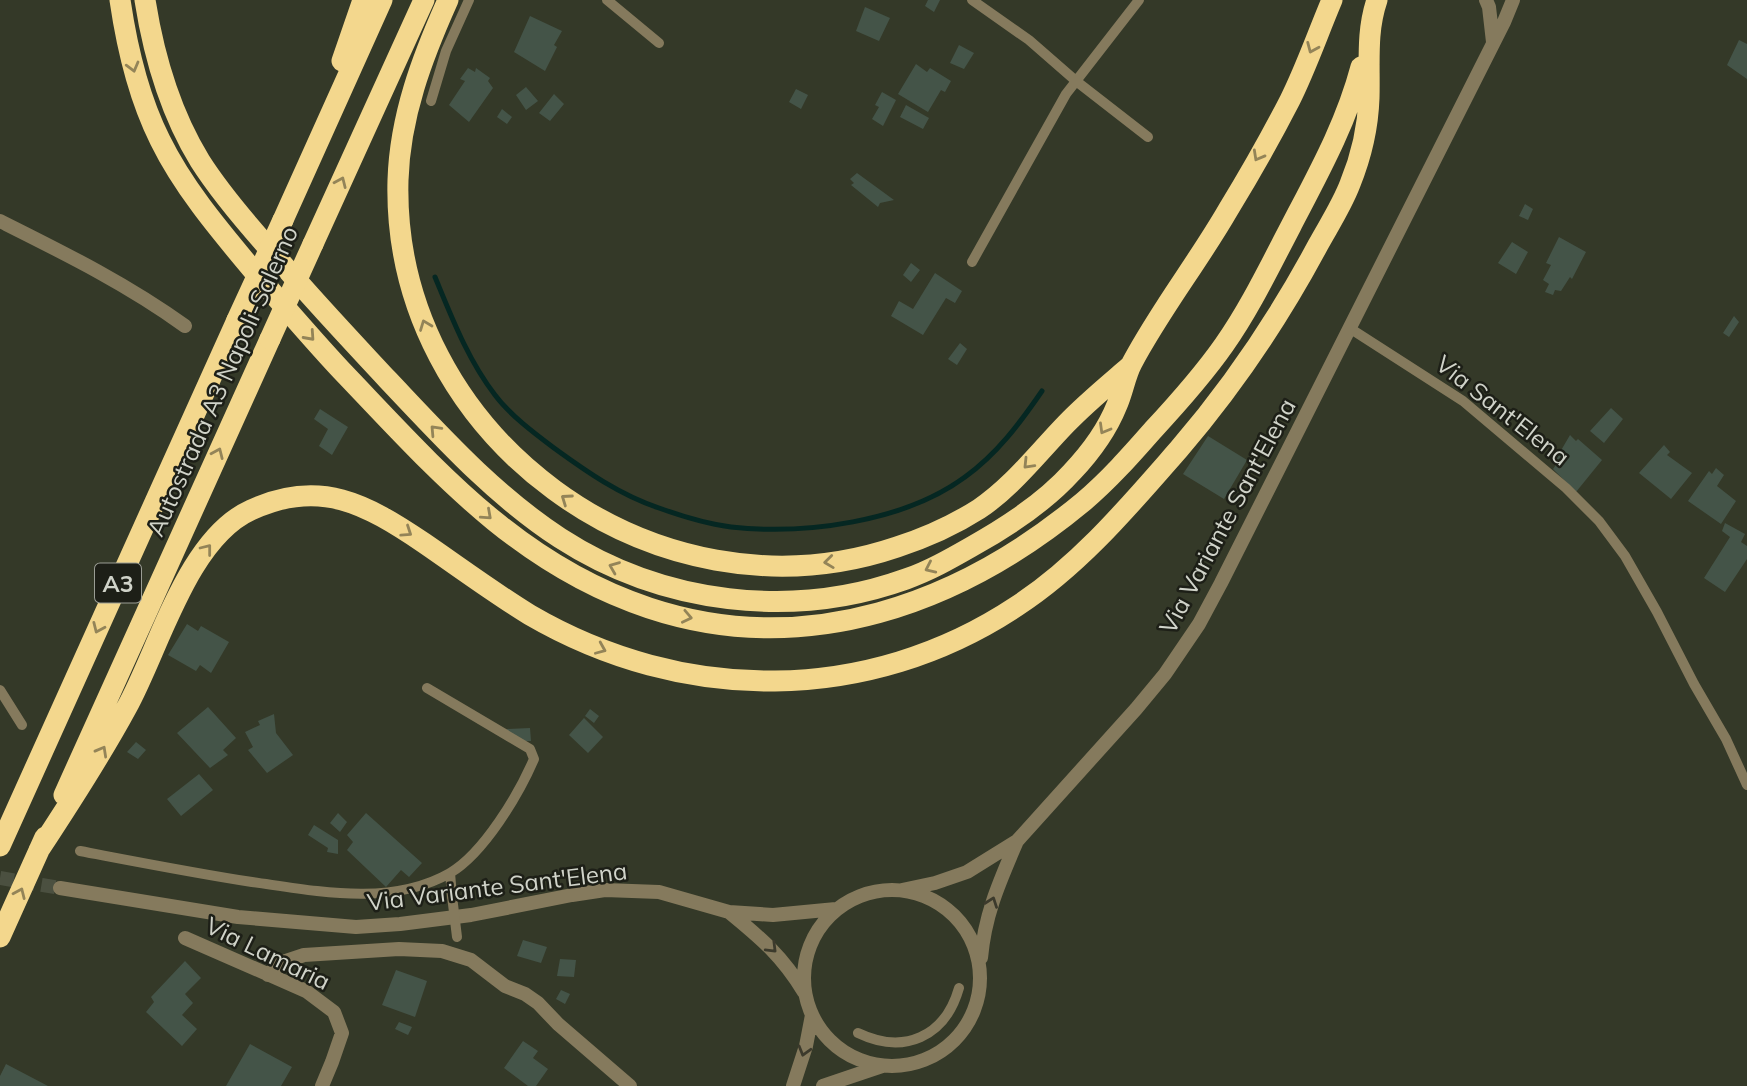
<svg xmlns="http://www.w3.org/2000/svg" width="1747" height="1086" font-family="Mulish,sans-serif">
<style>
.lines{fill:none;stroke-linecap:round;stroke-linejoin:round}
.stream{stroke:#052722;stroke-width:5}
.building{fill:#445448}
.street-tunnel{stroke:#4b5040;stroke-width:14;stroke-dasharray:14 7;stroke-linecap:butt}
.lane{stroke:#857a5d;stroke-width:10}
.street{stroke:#857a5d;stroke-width:14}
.highway{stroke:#f3d78d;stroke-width:21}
.lane-bridge{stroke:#857a5d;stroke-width:10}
.highway-bridge{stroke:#f3d78d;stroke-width:21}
.oneway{stroke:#938458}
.oneway2{stroke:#3c3a2c}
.labels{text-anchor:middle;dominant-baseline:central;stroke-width:5;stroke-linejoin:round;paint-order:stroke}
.shield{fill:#1d1f17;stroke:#9a9d94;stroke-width:2}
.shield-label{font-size:23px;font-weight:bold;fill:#d0d3c9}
.street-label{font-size:24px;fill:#d0d3c9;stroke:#1d1f17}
</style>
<rect width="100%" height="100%" fill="#343928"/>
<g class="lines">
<path class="stream" d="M435,277c17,41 33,83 60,118 15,20 39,38 59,53 33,24 66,47 105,60 22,8 49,16 72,19 74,8 173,-5 234,-50 32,-23 55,-54 77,-86"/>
</g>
<path class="building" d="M928,0h12l-6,12 -9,-6z
M865,7l25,11 -11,23 -23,-10z
M530,16l32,15 -8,14 3,2 -12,24 -31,-19z
M1739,40l8,4v35l-20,-14z
M959,45l15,8 -10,16 -14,-6z
M916,64l11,8 3,-4 21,13 -6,11 -4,-2 -13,22 -30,-18z
M468,68l7,4 1,-4 14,10 -2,3 5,7 -24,34 -20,-17 16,-24 -5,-2z
M526,87l12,14 -12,9 -10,-15z
M796,89l12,6 -7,14 -12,-7z
M882,92l14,8 -13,26 -11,-7 7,-12 -4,-2z
M554,94l10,10 -14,17 -11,-8z
M906,105l23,13 -6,11 -23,-12z
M502,109l10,8 -5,7 -10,-7z
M857,173l37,27 -14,3 -2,4 -27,-22 3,-2 -4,-4z
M1525,204l8,5 -5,11 -9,-4z
M1559,237l27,15 -14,27 -2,-2 -9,14 -6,-1 -2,5 -8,-3 4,-8 -6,-4 8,-15 -5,-2z
M1512,242l16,10 -12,22 -18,-11z
M911,263l9,7 -9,12 -8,-7z
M935,273l27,18 -7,12 -9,-5 -23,37 -32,-19 8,-15 14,8z
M1734,316l5,6 -10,15 -6,-4z
M960,343l7,6 -10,16 -9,-6z
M1611,408l12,11 -19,24 -14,-12z
M320,409l28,18 -16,28 -13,-9 9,-17 -14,-10z
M1570,435l6,6 2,-2 24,21 -26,32 -23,-23 5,-7 -2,-3z
M1208,436l39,24 -23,39 -41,-25z
M1664,445l6,7 -3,3 25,18 -21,26 -32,-26z
M1716,468l8,7 -7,11 19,15 -15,23 -33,-23 21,-30 3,3z
M1725,523l20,11 -4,8 6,4v13l-22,33 -21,-14 26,-41 -8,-6z
M187,624l11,7 3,-5 28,16 -18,31 -11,-8 -4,6 -28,-16z
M208,707l28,31 -13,12 5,5 -18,13 -33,-35z
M590,709l9,7 -5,7 -9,-7z
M274,714l2,19 17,22 -26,18 -19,-23 5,-3 -8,-15 15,-7 -2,-4z
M584,718l19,19 -15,16 -19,-18z
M530,728l1,13h-25l1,-12z
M136,742l10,8 -8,9 -11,-7z
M199,774l14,16 -32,26 -14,-17z
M338,813l9,9 -7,10 -10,-9z
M366,813l56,50 -13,14 -8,-7 -15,17 -39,-37 6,-8 -6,-7z
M314,825l24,15v14l-11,-2 1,-4 -20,-13z
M523,940l24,7 -6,16 -24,-7z
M560,959l16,1 -2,17 -17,-1z
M185,961l16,17 -16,16 8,9 -11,12 15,14 -15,17 -36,-34 8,-10 -3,-5z
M396,970l31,11 -12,36 -33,-12z
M561,990l9,4 -5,10 -9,-5z
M399,1022l13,5 -4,8 -13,-6z
M523,1041l15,10 -5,7 15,11 -12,17h-8l-24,-18z
M250,1044l42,23 -11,19h-55z
M6,1064l42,22h-48v-10z"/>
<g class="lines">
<path class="street-tunnel" d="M0,878l60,10"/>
<path class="lane" d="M607,0l52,43
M972,0l57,40 47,41 72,56
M431,101l15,-50 23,-51
M972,262l94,-168 73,-94
M1351,329l112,72 103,87 33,33 26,35 32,56 37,72 32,55 21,46
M0,690l22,35
M80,851c58,11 114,22 172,31 64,9 139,25 198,-9 34,-20 69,-79 84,-114l-4,-10 -103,-61
M450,873l2,23
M858,1033c46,22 87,4 101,-45"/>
<path class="street" d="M1486,0l3,7 4,35
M0,221c64,32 127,63 185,105
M60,888l178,29 118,10 44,-3 71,-9 101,-20 33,-5 54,2 70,20 44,3 63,-6
M804 978a88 88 0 1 1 176 0a88 88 0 1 1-176 0Z
M902,890l33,-7 32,-11 50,-31 119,-132 29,-35 34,-50 22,-41 283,-561 9,-22
M729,912c33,27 53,44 75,80
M185,938l121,53 28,21 8,21 -10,29 -10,24
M981,958c4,-45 19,-77 36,-117
M268,975l12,-12 24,-8 95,-6 43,2 29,9 34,26 20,8 13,9 20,21 72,62
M793,1086l13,-40 6,-31
M823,1086l59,-20"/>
<path class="highway" d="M120,0c7,48 18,96 40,140 24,49 61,92 96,134 28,32 56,65 85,96 93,97 175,194 308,238 157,52 311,-4 434,-106 26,-22 48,-47 70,-72 25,-27 50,-55 71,-85 26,-37 46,-79 67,-119 27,-52 55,-102 70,-159
M145,0c9,57 25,112 55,161 21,33 47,63 73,92 37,44 76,85 115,127 54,57 106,115 172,158 102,66 232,82 346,41 23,-8 44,-20 65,-32 36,-20 73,-44 101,-75 18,-19 35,-42 45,-67 6,-13 8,-29 15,-42 28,-53 66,-101 96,-153 22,-36 43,-73 62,-110 16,-32 28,-67 42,-100
M448,0c-26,58 -48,116 -50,180 -7,255 257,449 499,367 28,-9 57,-22 82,-38 33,-22 59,-56 87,-85 19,-20 41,-38 63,-57
M342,61l21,-61
M283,220l99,-220
M313,244l111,-244
M64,795l206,-456
M0,846l237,-526
M39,850c31,-47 61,-93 88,-143 32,-58 60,-168 124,-197 69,-32 115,-6 173,33 35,24 70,50 106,72 153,89 338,90 487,-9 63,-41 113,-101 162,-157 54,-63 100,-131 139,-204 11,-20 24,-40 32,-61 11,-27 18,-57 19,-86 1,-34 -3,-66 8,-98
M0,937l45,-100"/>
<path class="lane-bridge" d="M452,896l5,41"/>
<path class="highway-bridge" d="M237,320l46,-100
M270,339l43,-95"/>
</g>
<defs><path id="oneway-chevron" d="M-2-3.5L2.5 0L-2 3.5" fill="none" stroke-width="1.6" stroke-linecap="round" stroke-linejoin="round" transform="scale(1.75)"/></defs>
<g class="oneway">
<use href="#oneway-chevron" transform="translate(1312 48) rotate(113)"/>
<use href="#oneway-chevron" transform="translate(133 67) rotate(75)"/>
<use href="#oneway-chevron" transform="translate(1258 156) rotate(119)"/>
<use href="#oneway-chevron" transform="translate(341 182) rotate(-66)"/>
<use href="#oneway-chevron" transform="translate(425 325) rotate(-111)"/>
<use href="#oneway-chevron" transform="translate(310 336) rotate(48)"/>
<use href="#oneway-chevron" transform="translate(1104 429) rotate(120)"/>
<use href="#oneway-chevron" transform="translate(435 430) rotate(-133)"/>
<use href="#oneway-chevron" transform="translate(218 453) rotate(-66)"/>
<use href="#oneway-chevron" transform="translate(1028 464) rotate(134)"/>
<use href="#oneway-chevron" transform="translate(566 499) rotate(-145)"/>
<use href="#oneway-chevron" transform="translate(487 515) rotate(42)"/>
<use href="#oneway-chevron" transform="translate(407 532) rotate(34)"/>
<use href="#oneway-chevron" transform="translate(207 549) rotate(-52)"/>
<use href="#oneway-chevron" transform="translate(829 562) rotate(173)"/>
<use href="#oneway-chevron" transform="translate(614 567) rotate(-158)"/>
<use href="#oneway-chevron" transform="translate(930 568) rotate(155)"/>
<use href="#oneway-chevron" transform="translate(687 617) rotate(12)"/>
<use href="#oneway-chevron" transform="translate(98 628) rotate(114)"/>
<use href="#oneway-chevron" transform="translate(601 649) rotate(23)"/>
<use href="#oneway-chevron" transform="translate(102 751) rotate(-61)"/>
<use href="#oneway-chevron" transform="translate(20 893) rotate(-66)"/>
</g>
<g class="oneway2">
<use href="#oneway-chevron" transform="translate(992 902) rotate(-70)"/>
<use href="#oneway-chevron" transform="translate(772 948) rotate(45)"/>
<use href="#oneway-chevron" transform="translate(804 1051) rotate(106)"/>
</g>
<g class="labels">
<rect class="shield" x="95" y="563.5" width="46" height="39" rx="5"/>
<g class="shield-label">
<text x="118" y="583">A3</text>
</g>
<g class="street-label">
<text transform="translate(222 381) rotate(-66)">Autostrada A3 Napoli-Salerno</text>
<text transform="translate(1503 410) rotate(38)">Via Sant'Elena</text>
<text transform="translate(1227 516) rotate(-62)">Via Variante Sant'Elena</text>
<text transform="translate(497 886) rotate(-7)">Via Variante Sant'Elena</text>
<text transform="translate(268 953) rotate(26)">Via Lamaria</text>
</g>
</g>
</svg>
